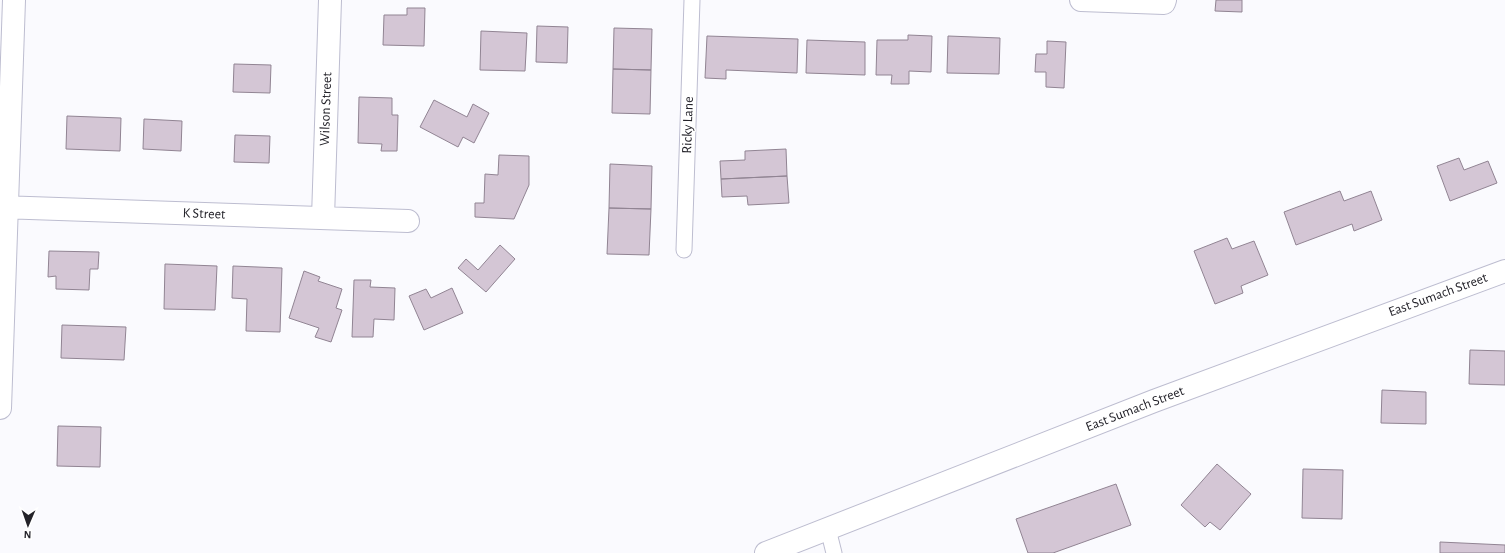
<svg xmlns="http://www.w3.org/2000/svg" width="1505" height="553" font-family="'Alegreya Sans',sans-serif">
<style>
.building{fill:#d4c6d5;stroke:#918493}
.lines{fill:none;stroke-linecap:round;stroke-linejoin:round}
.service-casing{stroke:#bdbdd0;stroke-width:17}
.minor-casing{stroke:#bdbdd0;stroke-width:24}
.service{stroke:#fff;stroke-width:15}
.minor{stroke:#fff;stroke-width:22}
.labels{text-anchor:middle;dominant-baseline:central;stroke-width:3;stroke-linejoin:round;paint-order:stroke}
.street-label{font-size:14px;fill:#232229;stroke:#fff}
</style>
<rect width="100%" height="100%" fill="#fafafe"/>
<path class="building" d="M1216,0h26v12l-27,-1z
M407,8h18l-1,38 -41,-1 1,-30h23z
M537,26l31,1 -1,36 -31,-1z
M614,28l38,1 -1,41 -38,-1z
M481,31l46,2 -2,38 -45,-1z
M908,35l24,1 -1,36 -22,-1v13h-18l1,-9h-16l1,-35h31z
M707,36l91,3 -1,34 -71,-3v9l-21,-1z
M948,36l52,2 -1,36 -52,-1z
M807,40l58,2v33l-59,-2z
M1047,41l19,1 -2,46 -18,-1v-15h-11l1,-18h11z
M234,64l37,1 -1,28 -37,-1z
M613,69l38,1 -1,44 -38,-1z
M359,97l33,1v17h6l-1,36h-16l1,-7 -24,-1z
M434,100l33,17 6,-13 16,9 -15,30 -11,-6 -5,10 -38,-20z
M67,116l54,2 -1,33 -54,-2z
M144,119l38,2 -1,30 -38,-2z
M235,135l35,1 -1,27 -35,-1z
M786,149l1,27 -66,3 -1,-18 25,-1v-9z
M499,155l30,1v29l-15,34 -39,-2v-14h9l1,-29 13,1z
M1459,158l5,12 24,-9 9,22 -47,18 -13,-35z
M610,164l42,2 -1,43 -42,-1z
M787,176l2,27 -41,2 -1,-9 -25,1 -1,-18z
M1340,191l4,10 27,-10 11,29 -28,11 -2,-7 -56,21 -12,-33z
M609,208l42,1 -2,46 -42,-1z
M1227,238l5,11 22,-8 14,34 -27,11 2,7 -28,11 -21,-53z
M500,245l15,14 -29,33 -28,-24 8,-9 12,11z
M49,251l50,1 -1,17h-8l-1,21 -33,-1v-13l-8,1z
M165,264l52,2 -2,44 -51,-1z
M233,266l49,2 -2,64 -34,-1 1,-32 -15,-1z
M304,271l16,6 -2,4 24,8 -6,19 6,2 -11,32 -16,-5 4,-9 -30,-10z
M354,280h17l-1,7 25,1 -1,32 -20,-1 -1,18h-21z
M452,288l11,25 -39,17 -15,-34 17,-7 5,9z
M62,325l64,2 -2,33 -63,-2z
M1470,350l35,1v34l-36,-1z
M1382,390l44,2v32l-45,-1z
M58,426l43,1 -1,40 -43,-1z
M1217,464l34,30 -31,36 -10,-8 -5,5 -24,-22z
M1303,469l40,1 -1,49 -40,-1z
M1116,484l15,41 -78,28h-25l-12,-34z
M1440,542l65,3v8h-65z"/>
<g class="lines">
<defs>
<path id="service" d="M684,250l8,-250
M828,529l6,24"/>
<path id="minor" d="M1081,0l83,3 1,-3
M0,207l408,14
M323,218l7,-218
M0,408l14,-408
M766,553l388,-152 351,-130"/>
</defs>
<use href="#service" class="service-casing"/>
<use href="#minor" class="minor-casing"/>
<use href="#service" class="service"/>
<use href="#minor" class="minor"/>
</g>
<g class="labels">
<g class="street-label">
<text transform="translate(326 109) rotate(-88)">Wilson Street</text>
<text transform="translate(688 125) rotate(-88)">Ricky Lane</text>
<text transform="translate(204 214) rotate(2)">K Street</text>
<text transform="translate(1438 295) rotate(-20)">East Sumach Street</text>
<text transform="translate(1135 409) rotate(-21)">East Sumach Street</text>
</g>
</g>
<g transform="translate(28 525) rotate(182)" stroke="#ffffff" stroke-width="3" paint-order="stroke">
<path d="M0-3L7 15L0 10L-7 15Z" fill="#232229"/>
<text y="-6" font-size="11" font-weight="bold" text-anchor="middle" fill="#232229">N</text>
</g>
</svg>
